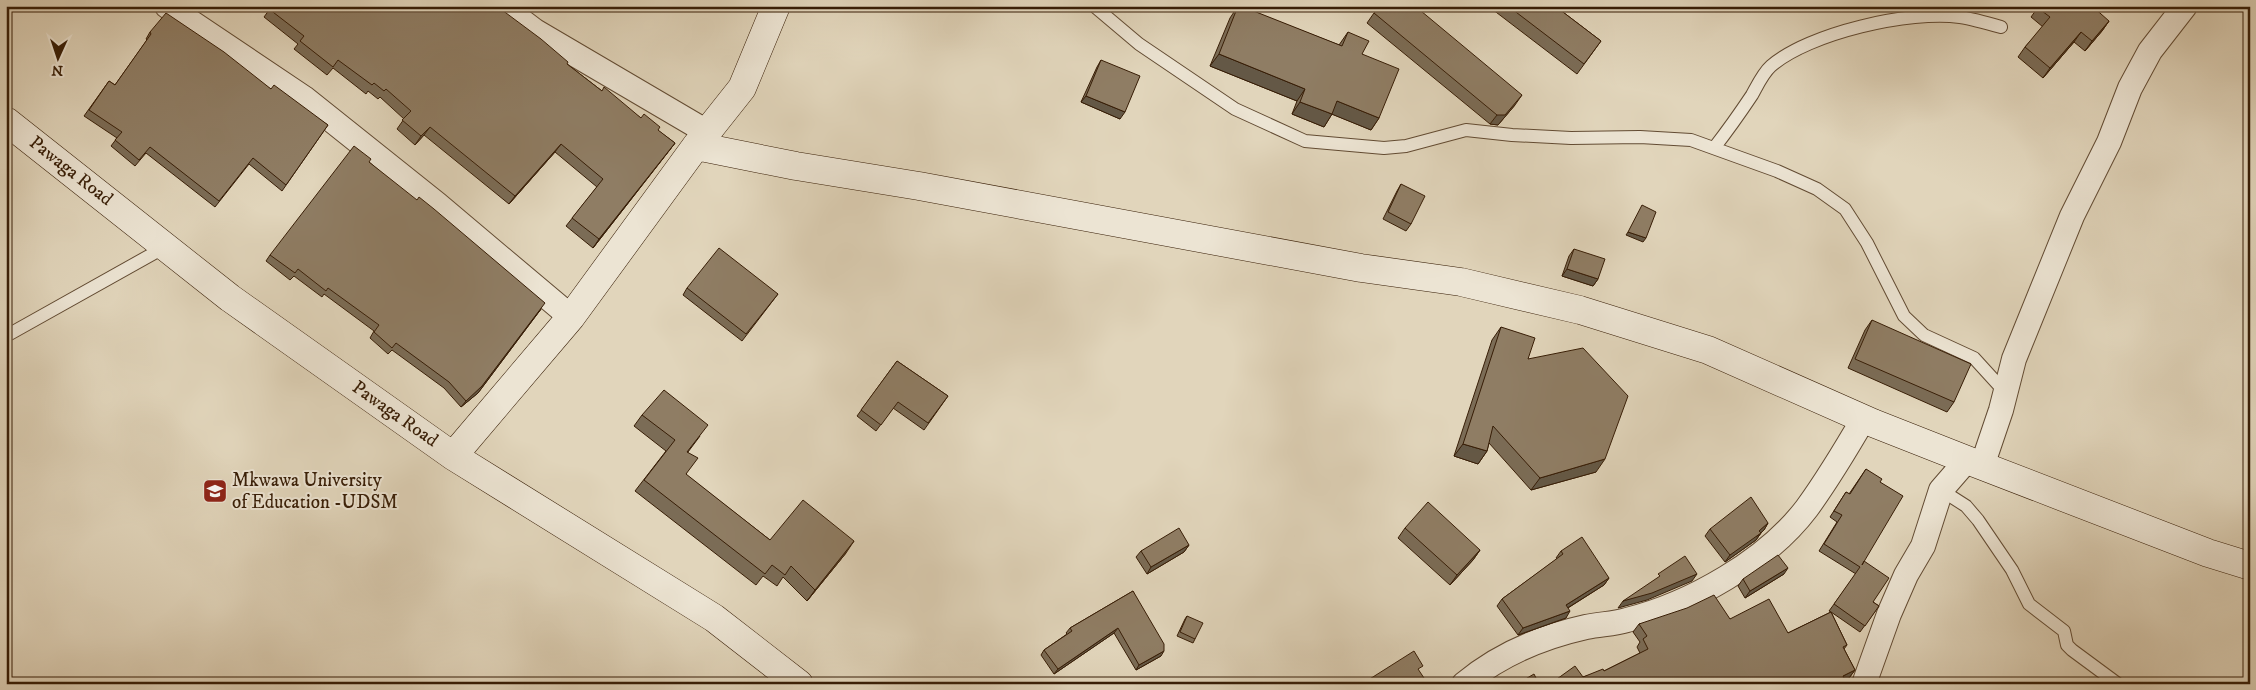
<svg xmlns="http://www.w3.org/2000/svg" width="2256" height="690" font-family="'IM FELL DW Pica',serif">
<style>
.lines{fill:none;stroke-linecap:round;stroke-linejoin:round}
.lane-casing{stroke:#624b33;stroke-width:14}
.street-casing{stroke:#624b33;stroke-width:26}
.secondary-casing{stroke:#371d06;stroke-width:29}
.lane{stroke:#ece4d3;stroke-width:12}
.street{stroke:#ece4d3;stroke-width:24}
.secondary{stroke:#ece4d3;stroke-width:28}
.wall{fill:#7b6c56;stroke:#371d06}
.shaded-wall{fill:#645846;stroke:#371d06}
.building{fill:#8f7d64;stroke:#371d06}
.labels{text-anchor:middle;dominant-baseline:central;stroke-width:4;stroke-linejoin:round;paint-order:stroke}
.street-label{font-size:19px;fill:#371d06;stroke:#ece4d3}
.poi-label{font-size:19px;fill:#371d06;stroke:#ece4d3;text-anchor:start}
</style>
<rect width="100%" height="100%" fill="#e1d5bb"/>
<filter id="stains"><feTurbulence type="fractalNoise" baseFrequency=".004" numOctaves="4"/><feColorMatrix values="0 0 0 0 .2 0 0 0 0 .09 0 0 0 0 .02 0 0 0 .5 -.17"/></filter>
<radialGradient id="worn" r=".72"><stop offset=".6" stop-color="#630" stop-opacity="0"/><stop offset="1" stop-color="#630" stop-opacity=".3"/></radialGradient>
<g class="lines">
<defs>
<path id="lane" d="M1094,6l45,38 96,65 70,32 79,7 22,-2 60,-16 46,5 59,3 69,-1 51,3 86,31 40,18 28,20 22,34 37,73 20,19 50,23 31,34
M1714,148c14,-18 26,-35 38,-53 5,-9 11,-22 19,-29 38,-33 139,-56 189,-49 13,2 27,6 41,10
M6,336l159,-89
M1941,490l25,16 12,14 34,50 17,34 35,27 3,14 5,5 46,34"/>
<path id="street" d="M167,6l137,92 134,107 133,112
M502,6l33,25 172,101
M1982,466l19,-56 13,-51 58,-143 37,-74 21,-54 20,-37 35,-45
M1464,684c35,-29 77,-47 122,-57 14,-3 28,-3 41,-7 64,-16 140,-59 180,-112 21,-29 39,-59 57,-90
M1864,684l25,-70 17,-39 17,-29 18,-56 26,-30"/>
<path id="secondary" d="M6,121l224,177 223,158 261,162 85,66
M696,146l100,20 123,20 442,82 100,14 119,28 128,40 165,73 94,37 241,93 42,13
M453,456l118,-139 125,-171 46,-58 34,-82"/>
</defs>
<use href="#lane" class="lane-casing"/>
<use href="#street" class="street-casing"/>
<use href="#secondary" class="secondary-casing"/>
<use href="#lane" class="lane"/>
<use href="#street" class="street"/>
<use href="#secondary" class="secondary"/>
</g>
<path class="wall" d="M272,6l295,58 35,27 39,27 34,25 -82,105 -27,-22 31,-39 -42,-35 -46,52 -85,-69 -9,10 -18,-16 7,-10 -24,-22 -2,2 -10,-8 -2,3 -33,-26 -6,7 -33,-26 4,-5 -34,-27z
M1238,6l101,39 9,-13 14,22 17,64 -8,12 -39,-16 -8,13 -32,-13 5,-13 -87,-35 20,-48z
M1488,6h67l46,35 -24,33z
M2039,6l70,15 -7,10 -17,20 -11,-9 -31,36 -25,-21 7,-10 18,-20 -12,-10z
M1374,13l141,92 -17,20 -8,-1 -123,-101z
M150,32l121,57 57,36 -46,66 -33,-27 -34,43 -69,-54 -11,13 -24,-20 6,-8 -33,-22 25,-35 6,4 32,-45 -1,-1z
M1101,60l19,59 -39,-17 16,-35z
M369,162l172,147 -63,84 -17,14 -17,-19 -52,-38 -4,4 -18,-16 4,-7 -50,-37 -2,3 -28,-21 -4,4 -24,-19 4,-6z
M1401,184l10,40 -5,7 -23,-12 14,-28z
M1574,249l24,30 -5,7 -31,-10 7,-20z
M687,288l91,6 -36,47 -59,-46z
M1872,320l82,82 -7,10 -99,-44 17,-38z
M1501,327l27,32 68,113 -65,18 -42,-47 -2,8 -9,13 -24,-8 38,-116z
M897,361l51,35 -24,34 -31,-22 -17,23 -19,-15z
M642,415l58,21 -12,16 -2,23 84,65 76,13 -39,48 -24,-24 -6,9 -14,-10 -7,9 -121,-94 31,-40 -32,-25z
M1866,469l14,13 -18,83 11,37 6,4 -19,26 -29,-20 16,33 -3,4 11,21 -6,8 -4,2 -262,-3 21,-6 36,-18 -3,-6 3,-5 -7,-10 6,-8 91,-5 58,14 43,-21 -2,-1 27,-37 -37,-23 18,-29 -7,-5 16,-25 3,2z
M1768,523l-4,7 -3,3 -5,7 -31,22 -20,-26 5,-7z
M1405,528l75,22 -7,10 -23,25 -52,-47z
M1189,545l-5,7 -37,22 -11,-17 5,-6z
M1561,551l48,27 -5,7 -36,23 -2,10 -48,17 -21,-29 5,-7 55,-40 -1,-1z
M1784,574l-39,24 -7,-12 5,-7z
M1133,591l28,65 -25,14 -22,-37 -60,41 -13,-19 3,-5 23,-16 -1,-1 4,-5z
M1187,616l8,23 -2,4 -16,-7 8,-17z"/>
<path class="shaded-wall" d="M2109,21l-7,10 -17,20 7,-10z
M2081,32l-7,10 -31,36 7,-10z
M1219,54l86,35 -8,12 -87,-35z
M1522,95l-7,10 -17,20 -8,-1 7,-9z
M1086,96l39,16 -5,7 -39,-17z
M1337,101l42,17 -8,12 -42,-17z
M1300,102l32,12 -8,13 -32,-13z
M430,127l-6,8 -9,10 6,-9z
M675,143l-6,8 -76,97 6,-9z
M561,144l-6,8 -46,52 6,-8z
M1628,232l18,6 -3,4 -17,-7z
M1567,269l31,10 -5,7 -31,-10z
M541,309l-63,84 -17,14 5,-6z
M1463,444l24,7 -9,13 -24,-8z
M1605,459l-9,13 -65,18 9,-12z
M1768,523l-4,7 -8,7 5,-4 -5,7 -31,22 5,-7z
M854,541l-8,12 -39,48 8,-11z
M1189,545l-5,7 -37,22 4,-7z
M1480,550l-7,10 -23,25 7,-10z
M1788,568l-4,6 -39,24 5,-7z
M1697,574l-5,7 -45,19 -29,8 5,-7z
M1609,578l-5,7 -43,27 5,-7z
M1570,611l-4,7 -48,17 5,-7z
M1118,628l-4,5 -60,41 4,-5z
M1164,651l-3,5 -25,14 3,-5z
M1855,670l-6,8 -12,6 6,-8z"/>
<path class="building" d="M272,6h221l4,3 1,-2 43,32 27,23 -1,2 35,27 2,-4 37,31 3,-4 16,13 -2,3 17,13 -76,96 -27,-21 31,-39 -42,-35 -46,52 -85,-69 -9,9 -19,-16 9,-9 -25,-22 -2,2 -10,-8 -2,2 -34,-25 -5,7 -33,-26 4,-5 -35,-27z
M1238,6h3l101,40 6,-14 21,9 -7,13 37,15 -20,49 -42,-17 -5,13 -32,-12 5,-13 -86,-35z
M1380,6h35l107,89 -17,20h-8l-123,-102z
M1508,6h47l46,35 -17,23z
M2039,6h53l17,15 -17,20 -11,-9 -31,36 -25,-21 25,-30 -12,-9z
M166,13l58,39 47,37 3,-4 54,40 -42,60 -33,-27 -34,43 -69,-54 -11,13 -24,-20 7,-8 -33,-22 20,-29 6,4 36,-51 -1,-2z
M1101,60l39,16 -15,36 -39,-16z
M354,146l17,13 -2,3 48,38 2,-3 15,12 111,94 -63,83 -16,15 -17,-19 -53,-39 -4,5 -18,-16 5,-7 -51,-37 -2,3 -28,-22 -3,4 -25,-18z
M1401,184l24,12 -14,28 -23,-12z
M1642,205l14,7 -10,26 -18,-6z
M719,248l59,46 -32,40 -59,-46z
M1574,249l31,10 -7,20 -31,-10z
M1872,320l99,44 -17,38 -99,-43z
M1501,327l34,11 -7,21 55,-11 45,48 -23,63 -65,19 -47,-52 -6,25 -24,-7z
M897,361l51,35 -20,27 -30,-21 -17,23 -20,-15z
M664,390l44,35 -21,27 11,6 -12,16 84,66 33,-40 51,41 -39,49 -24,-24 -6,9 -13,-10 -7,9 -121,-94 31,-40 -33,-25z
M1866,469l16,10 -2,3 23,14 -41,69 2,-4 25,17 -16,24 6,4 -14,20 -31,-22 26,-37 -36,-23 18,-29 -8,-4 12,-19 4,2z
M1751,497l17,26 -9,8 2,2 -31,22 -20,-26z
M1428,502l52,48 -23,25 -52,-47z
M1179,528l10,17 -38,22 -10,-16z
M1582,537l27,41 -43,27 4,6 -47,17 -21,-29 61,-45 -2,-3z
M1778,555l10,13 -38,23 -7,-12z
M1685,556l12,18 -45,19 -29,8 37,-25 -2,-2z
M1133,591l31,53v7l-25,14 -21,-37 -60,41 -14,-19 28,-19 -2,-3z
M1714,595l16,24 39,-20 19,34 43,-21 16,33 -4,2 12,23 -12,6 4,8h-297l25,-18 8,11 20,-8 1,2 44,-22 -5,-10 4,-3 -8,-12 48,-16z
M1187,616l16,7 -8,16 -15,-7z
M1414,651l9,15 -5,3 8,12 -5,3h-55l-1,-2z
M1534,674l5,10h-22z"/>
<defs>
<symbol id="university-square" viewBox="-11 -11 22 22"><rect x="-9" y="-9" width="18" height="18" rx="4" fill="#8f2418" stroke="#ece4d3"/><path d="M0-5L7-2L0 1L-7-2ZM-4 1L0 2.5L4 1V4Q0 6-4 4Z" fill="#fff"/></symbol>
</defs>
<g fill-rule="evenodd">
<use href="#university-square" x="201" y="477" width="28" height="28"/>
</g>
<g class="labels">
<g class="street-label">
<text transform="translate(71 171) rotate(38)">Pawaga Road</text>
<text transform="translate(395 414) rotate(35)">Pawaga Road</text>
</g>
<g class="poi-label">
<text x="232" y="480">Mkwawa University<tspan x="232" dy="22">of Education -UDSM</tspan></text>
</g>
</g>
<rect width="2256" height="690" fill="none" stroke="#e1d5bb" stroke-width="25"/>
<rect x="8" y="8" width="2241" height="675" fill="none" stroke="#371d06" stroke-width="2.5"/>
<rect x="12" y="12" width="2231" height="665" fill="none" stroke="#371d06"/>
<g transform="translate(58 58) rotate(183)" stroke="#ece4d3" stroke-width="4" paint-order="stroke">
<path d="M0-4L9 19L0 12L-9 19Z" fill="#371d06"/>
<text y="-8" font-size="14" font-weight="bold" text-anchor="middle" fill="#371d06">N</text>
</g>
<rect width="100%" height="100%" filter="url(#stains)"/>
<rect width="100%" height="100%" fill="url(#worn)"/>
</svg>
